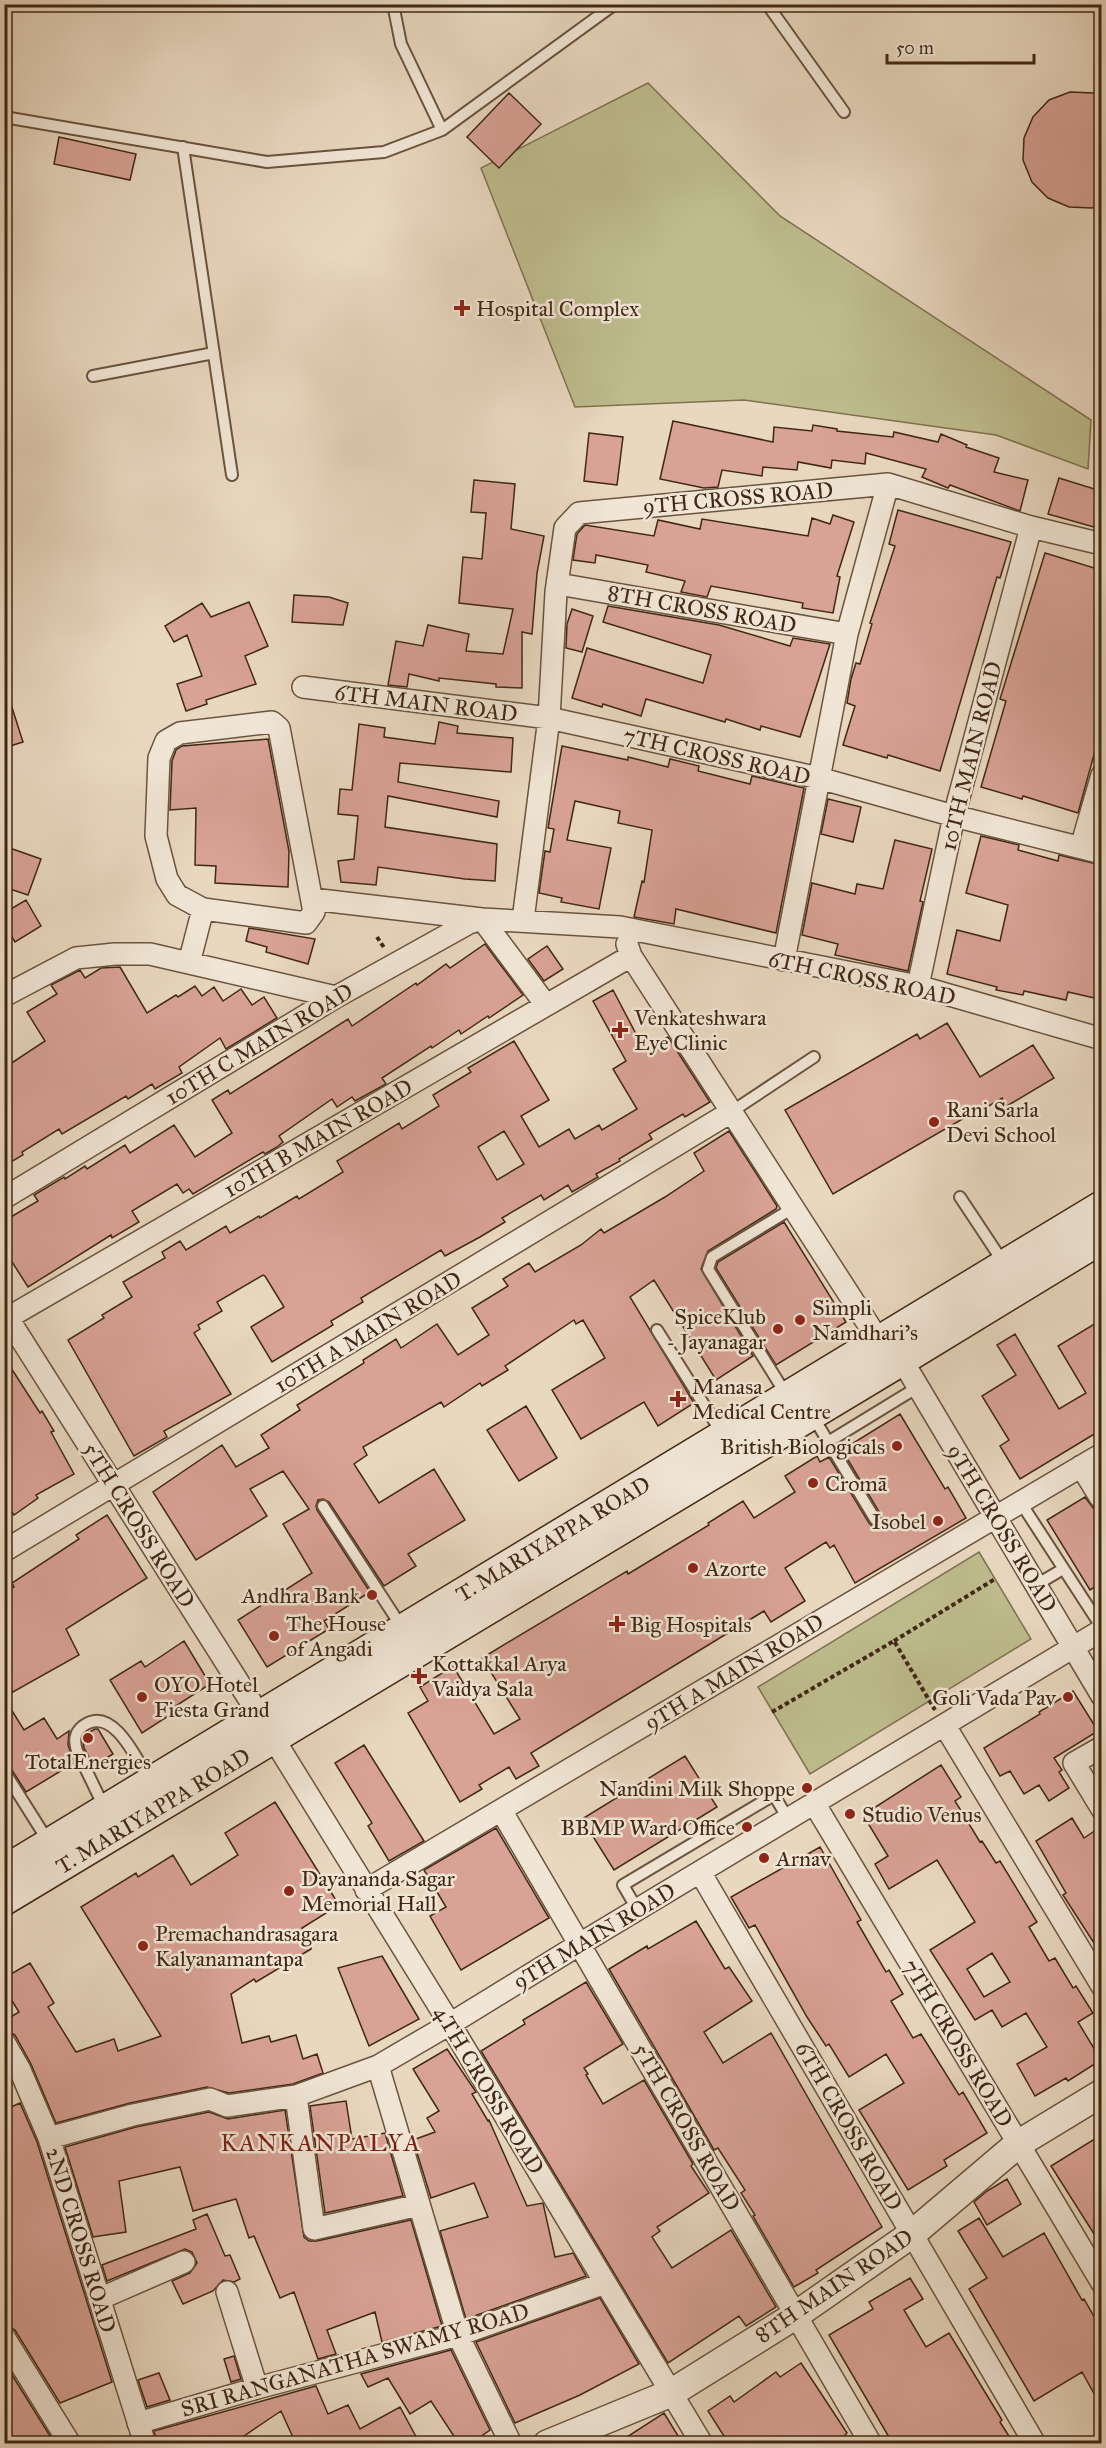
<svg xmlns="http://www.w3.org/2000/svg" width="1106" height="2448" font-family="'IM FELL Great Primer',serif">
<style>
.green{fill:#bebc8d;stroke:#7f7250;stroke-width:1.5}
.building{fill:#d9a296;stroke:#402814;stroke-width:1.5;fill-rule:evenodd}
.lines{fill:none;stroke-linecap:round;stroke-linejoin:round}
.service-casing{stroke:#6a543f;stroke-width:14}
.minor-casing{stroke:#6a543f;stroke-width:24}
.tertiary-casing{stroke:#6a543f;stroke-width:30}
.secondary-casing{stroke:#402814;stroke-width:33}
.path{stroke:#402814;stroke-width:4;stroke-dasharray:4.5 3;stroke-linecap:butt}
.service{stroke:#f1e6d6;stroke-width:10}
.minor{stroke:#f1e6d6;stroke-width:21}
.tertiary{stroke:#f1e6d6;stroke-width:27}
.secondary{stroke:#f1e6d6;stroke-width:30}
.poi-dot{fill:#8f2418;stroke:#f1e6d6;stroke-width:2}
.labels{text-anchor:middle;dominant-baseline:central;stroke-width:5;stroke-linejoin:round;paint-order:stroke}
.poi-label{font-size:22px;fill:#402814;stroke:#f1e6d6;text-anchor:start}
.street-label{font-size:22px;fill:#402814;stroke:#f1e6d6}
.neighbourhood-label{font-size:24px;letter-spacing:1.5px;fill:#7a1f14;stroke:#f1e6d6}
</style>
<rect width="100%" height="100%" fill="#e9d8c0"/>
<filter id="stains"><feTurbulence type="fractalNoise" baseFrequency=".00333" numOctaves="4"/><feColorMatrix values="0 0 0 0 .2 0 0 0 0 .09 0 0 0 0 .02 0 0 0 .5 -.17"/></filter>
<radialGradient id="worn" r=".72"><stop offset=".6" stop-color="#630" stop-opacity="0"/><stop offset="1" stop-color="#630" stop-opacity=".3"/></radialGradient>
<path class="green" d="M648,83l132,133 311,204 -3,49 -92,-34 -252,-35 -169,7 -94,-239z
M979,1552l52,87 -221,135 -52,-87z"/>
<path class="building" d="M1070,92l23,1 8,3v108l-9,4 -23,-1 -21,-9 -16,-16 -9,-22 1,-22 9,-21 16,-17z
M509,93l32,31 -42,44 -32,-31z
M59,137l77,17 -6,26 -76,-16z
M673,421l100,21 1,-15 38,4 1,-6 24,4v2l56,6 1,-5 44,10 3,-8 26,11 -1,2 33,11 -5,14 34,8 -8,31 -70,-26 -2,3 -26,-11 4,-8 -60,-16 -1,11 -33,-4 -1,8 -33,-6 -1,8 -34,-3 -1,9 -40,-6 -4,17 -14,1 -44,-9z
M589,433l34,4 -6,48 -33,-4z
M1059,478l42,13v38l-53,-15z
M474,480l41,4 -4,45 33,7 -7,37 -5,61 -10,-2v56l-26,-1v-3l-57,-6v3l-30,-7 -2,13 -19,-2 8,-44 27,5 5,-21 41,9 -3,17 37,3 10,-45 -54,-6 4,-46 19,2 4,-46 -15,-1z
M898,510l113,32 -11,36 -3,-1 -57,194 -52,-16 -1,3 -44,-13 12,-39 -8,-3 4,-24 5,-16 4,1 12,-40 -2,-1 25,-77 -6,-2z
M833,515l21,7 -17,54 3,1 -7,36 -31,-5 1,-5 -92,-17 -4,11 -26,-5 4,-11 -39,-9 2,-7 -52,-10 -1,8 -22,-3 4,-26 8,-9 69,11 4,-16 42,9 2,-10 106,17 4,-18 18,6z
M1045,553l56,17v159l-23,84 -55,-17 -1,3 -41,-12 25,-86 -6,-2z
M294,595l35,2 19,6 -5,22 -51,-3z
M249,602l19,44 -23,10 11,28 -50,16 1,4 -21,7 -9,-27 25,-8 -15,-41 -13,7 -9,-16 37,-23 9,14z
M608,606l111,19 71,21 3,-8 37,6 -30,93 -39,-11 -1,4 -34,-11 -1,3 -79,-23 -5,17 -38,-12 -1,3 -30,-9 15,-50 116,35 8,-28 -108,-33z
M572,609l21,7 -11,36 -16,-4 1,-24z
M4,695h4l15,47 -19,6z
M439,722l19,4 -1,7 56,5 -2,34 -111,-9 -2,19 101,19 -2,16 -109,-21 -3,31 112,17 -2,37 -30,-2 -87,-12 -2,18 -35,-3 -3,-21 16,-2 4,-43 -20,-2 2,-25 12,1 7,-66 26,4 -1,9 51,7z
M268,739l21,112 -1,36 -73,-4 1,-17 -21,-1 1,-57 -26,2 2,-49 4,-11 6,-4z
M562,746l66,14v-3l40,10 2,-8 29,7 -1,5 52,13 2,-8 52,12 -28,145 -100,-24 -2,15 -40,-7 8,-36 2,1 8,-52 -34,-7 2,-12 -45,-10 -8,39 44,8 -12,61 -38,-7 1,-4 -23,-5 6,-42 5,1 4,-23 -6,-1z
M828,799l33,8 -8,35 -32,-8z
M981,836l38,9 -1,5 40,11 1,-6 42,10v123l-2,11 -31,-7 -2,8 -42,-9 -1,4 -27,-5 1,-3 -50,-13 10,-44 43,11 8,-36 -42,-12z
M895,840l37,9 -12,52 3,1 -15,69 -73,-16 3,-11 -36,-9 10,-52 43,11 2,-10 26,5z
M4,846l37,13 -13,36 -24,-8z
M26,900l15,26 -26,16 -11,-18v-11z
M249,928l66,11 -7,25 -42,-12 1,-5 -21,-6z
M485,944l38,51 -34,23 -1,-2 -27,18 -2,-4 -27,18 -1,-2 -49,32 4,6 -31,17 -3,-4 -15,10 -5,-8 -53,37 4,6 -6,5 -12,7 -2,-2 -70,42 -4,-5 -6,4 -6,-9 -45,27 7,11 -27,16 -1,-3 -83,52 -21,-33 5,-3 -8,-13v-17l34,-20 -4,-6 30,-18 1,2 20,-13 2,3 38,-24 5,8 44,-28 21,32 37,-24 -20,-33 16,-10 2,4 118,-75 4,7 64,-43 1,2 29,-21 4,4z
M547,946l16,23 -19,12 -16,-22z
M120,967l27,46 29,-18 2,2 17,-11 7,10 12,-9 9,14 18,-12 11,16 12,-8 13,21 -51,31 -6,-11 -41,29 3,6 -27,16 -3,-5 -24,15 -2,-3 -64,38 -3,-5 -37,23 1,3 -19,11v-98l41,-27 -18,-29 30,-18 -6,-9 29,-15 5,8 16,-10z
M613,990l32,61 23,-14 42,65 -25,15 -2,-3 -34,20 3,5 -33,20 1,2 -24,13 2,3 -26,15 -4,-7 -24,15 -3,-5 -39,23 3,4 -25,15 -35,19 -4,-6 -80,48 2,4 -32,19 2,4 -61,37 -21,-35 33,-20 -19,-31 -2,-1 -46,27 5,9 -24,14 2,4 -6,4 37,61 -67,37 3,6 -33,19 -66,-116 36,-22 -2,-3 30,-18 -9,-15 42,-24 -3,-6 18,-11 6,9 40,-24 4,7 29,-17 1,2 37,-22 2,3 44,-27 -6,-11 62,-38 3,6 37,-23 -6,-11 38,-23 -3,-4 46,-27 35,59 -28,16 18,31 30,-18 6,10 24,-14 3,5 35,-21 -24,-40 13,-8 -33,-60zM504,1131l20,33 -27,16 -19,-33z
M947,1023l33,54 53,-32 21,33 -47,28 -5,-8 -30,18 -1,-2 -138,80 -48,-84 132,-76 3,5z
M729,1131l48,75 -1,3 -68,42 -7,18 52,87 -37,24 -62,-100 -24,17 64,106 -36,23 -14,-24 -63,37 -29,-49 53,-32 -22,-38 -7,4 -2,-4 -69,46 3,4 -26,16 -2,-3 -36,24 -3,-5 -78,45 4,8 -13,9 25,39 55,-34 31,51 -57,34 8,12 -32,20 -55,-84 -6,-3 -5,1 -2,6 1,4 53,82 -46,29 5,8 -62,38 -29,-47 74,-47 -29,-49 26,-15 -26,-38 -33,18 17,27 -71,44 -43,-68 69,-47 14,22 33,-19 -8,-13 39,-25 -3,-5 67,-42 -1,-3 33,-21 5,9 36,-24 21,31 31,-20 -17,-27 36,-22 -5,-7 26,-16 6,9 46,-27 20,-16 3,4 61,-36 39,-26 -10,-18z
M784,1222l62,100 -70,43 -60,-97 2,-6z
M1101,1320v110l-81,49 -20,-33 9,-6 -27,-44 34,-21 -19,-30 18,-11 44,75 27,-16 -28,-47z
M4,1357l36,56 2,-2 12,20 -3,1 23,42 -38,21 2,3 -24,17 -10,-13z
M526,1406l31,52 -38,23 -32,-51z
M900,1414l45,75 3,-2 18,31 -111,65 -21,-38 -4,3 -4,-6 -41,26 20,33 -34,21 -7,-11 -233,142 8,13 -23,13 -7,-12 -30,18 3,4 -22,13 -52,-89 20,-12 -8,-14 33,-21 41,68 26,-15 -38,-61 145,-87 1,3 81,-49 -1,-2 35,-22 11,17 41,-26 -10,-16 32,-20 3,6 9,-5 40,66 3,3h6l4,-4 -1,-7 -39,-65z
M1085,1497l8,11 8,3v72l-11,7 -43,-70z
M107,1515l40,63 -81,51 13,26 -75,42v-104l10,-6 -2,-4 67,-44 -3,-4z
M184,1641l26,43 -39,25 2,4 -31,20 -32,-53 31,-19 4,6z
M1073,1691l25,40 -44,27 8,12 -3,2 10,16 -20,13 -10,-16 -15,9 -14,-23 -10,5 -16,-28 56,-34 -1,-2z
M4,1698l20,32 20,-12 13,21 12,-8 -1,14 6,18 -48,29 -16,-25 -6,-3z
M95,1729h3l15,25 -19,12 -10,-18 -1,-7 3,-7z
M364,1745l60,96 -35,20 -21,-35 4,-3 -37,-60z
M685,1756l32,51 -103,63 -32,-51z
M941,1765l20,32 -6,4 25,41 2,-1 14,22 4,-2 37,61 -8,5 20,34 6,-3 18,30 3,-2 17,27 -15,9 23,38 -33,21 -2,-3 -31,18 -18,-32 30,-17 -21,-34 -24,14 -10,-17 -17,10 -45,-70 45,-28 -38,-62 -48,29 -14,-25 13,-8 -25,-41zM992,1953l18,29 -26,15 -17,-28z
M275,1802l64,103 -37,23 9,15v6l-55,33 -2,-3 -23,15 11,49 27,-7 2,6 25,-7 7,24 14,-5 6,19 -30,11 -64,9 -22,-6 -77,16 -74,20 -25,-59 -16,-29 -11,-6v-8l15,-9 -15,-24v-10l26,-15 24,40 -6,4 28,45 38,-13 4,12 43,-15 -80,-129 55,-34 2,4 35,-22 18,30 47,-30 -13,-22z
M1072,1818l12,20 12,-8 5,9v115l-38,-59 3,-2 -30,-52z
M496,1828l53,90 -88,52 -31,-54 16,-9 -22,-37z
M820,1847l41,73 -4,2 29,50 3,-2 14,24 -12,7 22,37 8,-4 38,61 4,-3 24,41 -43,27 3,6 -39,24 -49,-80 45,-27 -18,-29 -37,23 -20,-33 -3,2 -19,-29 -52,-92 -6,3 -18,-31z
M696,1921l29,48 4,-2 23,34 -48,31 19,31 48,-30 111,194 -66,43 2,3 -24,14 -41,-71 2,-1 -14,-22 4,-3 -27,-42 -4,2 -105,-181 38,-23 1,3z
M382,1956l37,63 -50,27 -31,-78z
M586,1982l37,62 -39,24 4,6 -2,1 17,29 41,-24 49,84 -2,2 18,27 -52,34 3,4 -8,6 20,31 59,-38 45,77 -30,19 -7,-10 -71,47 -187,-312 44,-27 -2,-4z
M447,2049l29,43 -4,2 16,27 1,-1 38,86 16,-3 12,54 18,-4 13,23 -120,43 -26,-88 48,-14 -14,-34 -43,15 -18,-58 22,-8 -8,-14 12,-7 -26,-42z
M346,2101l6,38 33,-6 18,63 -78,17 -15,-107z
M20,2103l17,39 75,240 -52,21 -45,-73 -11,-6v-214z
M285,2110l19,127 5,4h8l94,-21 31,106 -60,16 -7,-30 -48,18 9,24 -18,5 -24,-67 -14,6 -26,-62 -5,2 -13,-39 -43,12 -13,-44 -61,14 7,51 -33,5 -28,-90 71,-20 73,-15 19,7z
M1101,2135v110l-50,-79z
M1007,2179l14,25 -34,21 -13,-23 13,-11z
M207,2214l18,42 5,-1 10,24 -6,3 -11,-2 -10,11 -30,13 -11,-23 18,-8 7,-10 -5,-11 -7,-3 -78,32 -5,-16 94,-36 -3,-9z
M979,2218l24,39 41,-24 38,67 2,-1 17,30v77l-19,-34 -48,29 -65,-112 18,-11 -29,-47z
M910,2278l13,21 -19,11 22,37 23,-14 53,87 -2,2 14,22h-121l-64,-109 44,-26 -4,-7z
M600,2298l39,66 -59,31 -65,28 -39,-81z
M451,2350l39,80 -20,14h-11l-28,-43 -21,13 -22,-36 -20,9 -7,-13z
M234,2356l7,23 -10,3 -7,-23z
M4,2362l51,82h-51z
M801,2363l46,70 -2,2 6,9h-122l-21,-33 22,-15 4,6 42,-30 4,5z
M159,2373l11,27 -23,7 -9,-27z
M316,2386l12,28 20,-9 12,24 40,-22 20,37h-124l-15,-33 -49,33h-75l-3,-13z
M664,2413l19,31h-67z"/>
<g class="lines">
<defs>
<path id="service" d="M393,4l8,40 41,86
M767,4l77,108
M4,117l263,45 117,-10 58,-22 173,-126
M183,147l49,328
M93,376l121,-23
M731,1112l83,-55
M960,1197l43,65
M657,1330l66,105
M787,1396l-79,-127 4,-12 81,-49
M812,1415l63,104
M828,1442l90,-55
M1021,1503l81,125
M323,1506l78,120
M1036,1585l27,-16
M4,1771l44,70
M105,1809l-28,-58c-3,-10 -3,-18 6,-25 30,-22 54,34 67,55
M637,1909l-14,-24 151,-90 14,24"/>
<path id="minor" d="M558,584l289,50
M303,687l246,31 7,-126 9,-64 14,-15 309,-29 143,43 71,17
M1081,847l21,-72
M312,899l170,20 64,86
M523,920l26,-202 270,60 135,38 148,37
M627,944l4,12 248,385
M784,960l63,-326 41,-150
M189,963l14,-54 103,14 8,-11 -35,-184 -7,-6 -92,11 -14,8 -7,17 -3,78 11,43 10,16 26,14
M918,986l36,-170 77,-289
M4,996l72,-38 39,-4h35l186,43
M4,1198l332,-201 133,-74 13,-4 138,8 298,59 184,53
M4,1312l245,387 201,325 252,420
M4,1320l627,-364
M902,1360l200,336
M1081,1466l19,31
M4,1551l727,-439
M945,1726l157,260
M1102,1747l-28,16 28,46
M814,1803l288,480
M501,1810l370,634
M700,1872l335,572
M366,1890l736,-436
M4,2042l16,28 29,68 96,306
M378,2066l80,269 53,109
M296,2096l18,133 105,-24
M49,2138l84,-23 77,-16 17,7 69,-10 82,-30 72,-42 130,-80 522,-314
M227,2292l30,96
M99,2299l85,-37
M4,2337l66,107
M138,2423l119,-35 201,-53 147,-52"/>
<path id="tertiary" d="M547,2444l124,-51 125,-78 116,-81 106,-90 84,-51"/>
<path id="secondary" d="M4,1871l1098,-665
M4,1900l898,-540 200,-122"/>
</defs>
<use href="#service" class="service-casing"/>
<use href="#minor" class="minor-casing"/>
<use href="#tertiary" class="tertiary-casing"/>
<use href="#secondary" class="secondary-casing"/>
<path class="path" d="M377,937l8,12
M894,1641l101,-62
M772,1712l122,-71 41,69"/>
<use href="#service" class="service"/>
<use href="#minor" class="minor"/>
<use href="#tertiary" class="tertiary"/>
<use href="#secondary" class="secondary"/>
</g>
<g class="poi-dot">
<path d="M459 299h6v6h6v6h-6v6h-6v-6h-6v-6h6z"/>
<path d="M617 1021h6v6h6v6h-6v6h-6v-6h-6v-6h6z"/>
<circle cx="934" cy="1122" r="6"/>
<circle cx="800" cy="1320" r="6"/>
<circle cx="778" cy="1329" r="6"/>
<path d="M675 1390h6v6h6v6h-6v6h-6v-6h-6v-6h6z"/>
<circle cx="897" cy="1446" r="6"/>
<circle cx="813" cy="1483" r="6"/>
<circle cx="938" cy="1521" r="6"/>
<circle cx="693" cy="1568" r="6"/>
<circle cx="372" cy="1595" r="6"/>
<path d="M614 1615h6v6h6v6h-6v6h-6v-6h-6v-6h6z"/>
<circle cx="274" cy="1636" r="6"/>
<path d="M416 1667h6v6h6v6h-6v6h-6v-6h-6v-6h6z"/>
<circle cx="142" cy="1697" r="6"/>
<circle cx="1068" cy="1697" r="6"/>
<circle cx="88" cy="1738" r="6"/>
<circle cx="807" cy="1788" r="6"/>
<circle cx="850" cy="1814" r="6"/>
<circle cx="747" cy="1827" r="6"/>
<circle cx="764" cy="1858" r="6"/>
<circle cx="289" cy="1891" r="6"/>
<circle cx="143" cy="1946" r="6"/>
</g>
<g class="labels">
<g class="poi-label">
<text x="476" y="308">Hospital Complex</text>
<text x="634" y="1017">Venkateshwara<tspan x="634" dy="25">Eye Clinic</tspan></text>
<text x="946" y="1109">Rani Sarla<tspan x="946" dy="25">Devi School</tspan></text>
<text x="812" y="1307">Simpli<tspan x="812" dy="25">Namdhari's</tspan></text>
<text x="766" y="1316" text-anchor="end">SpiceKlub<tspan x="766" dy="25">- Jayanagar</tspan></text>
<text x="692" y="1386">Manasa<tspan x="692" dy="25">Medical Centre</tspan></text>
<text x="885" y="1446" text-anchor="end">British Biologicals</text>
<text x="825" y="1483">Cromā</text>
<text x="926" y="1521" text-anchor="end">Isobel</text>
<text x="705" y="1568">Azorte</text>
<text x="360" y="1595" text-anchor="end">Andhra Bank</text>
<text x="286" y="1623">The House<tspan x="286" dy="25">of Angadi</tspan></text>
<text x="630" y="1624">Big Hospitals</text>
<text x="432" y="1663">Kottakkal Arya<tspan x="432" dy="25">Vaidya Sala</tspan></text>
<text x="154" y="1684">OYO Hotel<tspan x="154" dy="25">Fiesta Grand</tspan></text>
<text x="1056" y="1697" text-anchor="end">Goli Vada Pav</text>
<text x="88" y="1761" text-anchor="middle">TotalEnergies</text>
<text x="795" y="1788" text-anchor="end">Nandini Milk Shoppe</text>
<text x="862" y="1814">Studio Venus</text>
<text x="735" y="1827" text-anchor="end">BBMP Ward Office</text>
<text x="776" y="1858">Arnav</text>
<text x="301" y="1878">Dayananda Sagar<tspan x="301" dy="25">Memorial Hall</tspan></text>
<text x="155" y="1933">Premachandrasagara<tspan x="155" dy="25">Kalyanamantapa</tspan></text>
</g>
<g class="street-label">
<text transform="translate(738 498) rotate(-5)">9TH CROSS ROAD</text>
<text transform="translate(702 609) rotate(10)">8TH CROSS ROAD</text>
<text transform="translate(426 703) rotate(7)">6TH MAIN ROAD</text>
<text transform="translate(717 756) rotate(13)">7TH CROSS ROAD</text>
<text transform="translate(971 756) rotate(-76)">10TH MAIN ROAD</text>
<text transform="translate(862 978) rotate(12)">6TH CROSS ROAD</text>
<text transform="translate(259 1044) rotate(-31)">10TH C MAIN ROAD</text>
<text transform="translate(318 1138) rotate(-30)">10TH B MAIN ROAD</text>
<text transform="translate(368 1332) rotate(-31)">10TH A MAIN ROAD</text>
<text transform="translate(139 1525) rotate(58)">5TH CROSS ROAD</text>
<text transform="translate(1002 1528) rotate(59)">9TH CROSS ROAD</text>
<text transform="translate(553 1539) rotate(-31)">T. MARIYAPPA ROAD</text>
<text transform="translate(734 1672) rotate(-31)">9TH A MAIN ROAD</text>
<text transform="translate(153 1811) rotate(-31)">T. MARIYAPPA ROAD</text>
<text transform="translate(594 1936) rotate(-31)">9TH MAIN ROAD</text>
<text transform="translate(958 2043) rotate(59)">7TH CROSS ROAD</text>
<text transform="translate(489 2090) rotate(59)">4TH CROSS ROAD</text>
<text transform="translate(849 2126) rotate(60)">6TH CROSS ROAD</text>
<text transform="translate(687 2127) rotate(60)">5TH CROSS ROAD</text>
<text transform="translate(81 2240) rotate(73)">2ND CROSS ROAD</text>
<text transform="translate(834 2286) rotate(-34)">8TH MAIN ROAD</text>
<text transform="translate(355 2360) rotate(-16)">SRI RANGANATHA SWAMY ROAD</text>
</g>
<g class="neighbourhood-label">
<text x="321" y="2143">KANKANPALYA</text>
</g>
</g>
<rect width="1106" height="2448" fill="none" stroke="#e9d8c0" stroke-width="24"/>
<rect x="6" y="6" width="1094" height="2436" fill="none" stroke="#402814" stroke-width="3"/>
<rect x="12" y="12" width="1082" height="2424" fill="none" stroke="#402814" stroke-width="1.5"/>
<path d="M887 54v9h147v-9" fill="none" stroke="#402814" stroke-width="3"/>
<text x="896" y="54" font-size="18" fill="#402814" stroke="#f1e6d6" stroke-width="4.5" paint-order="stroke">50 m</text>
<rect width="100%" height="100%" filter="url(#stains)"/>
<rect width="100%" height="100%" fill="url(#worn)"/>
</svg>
